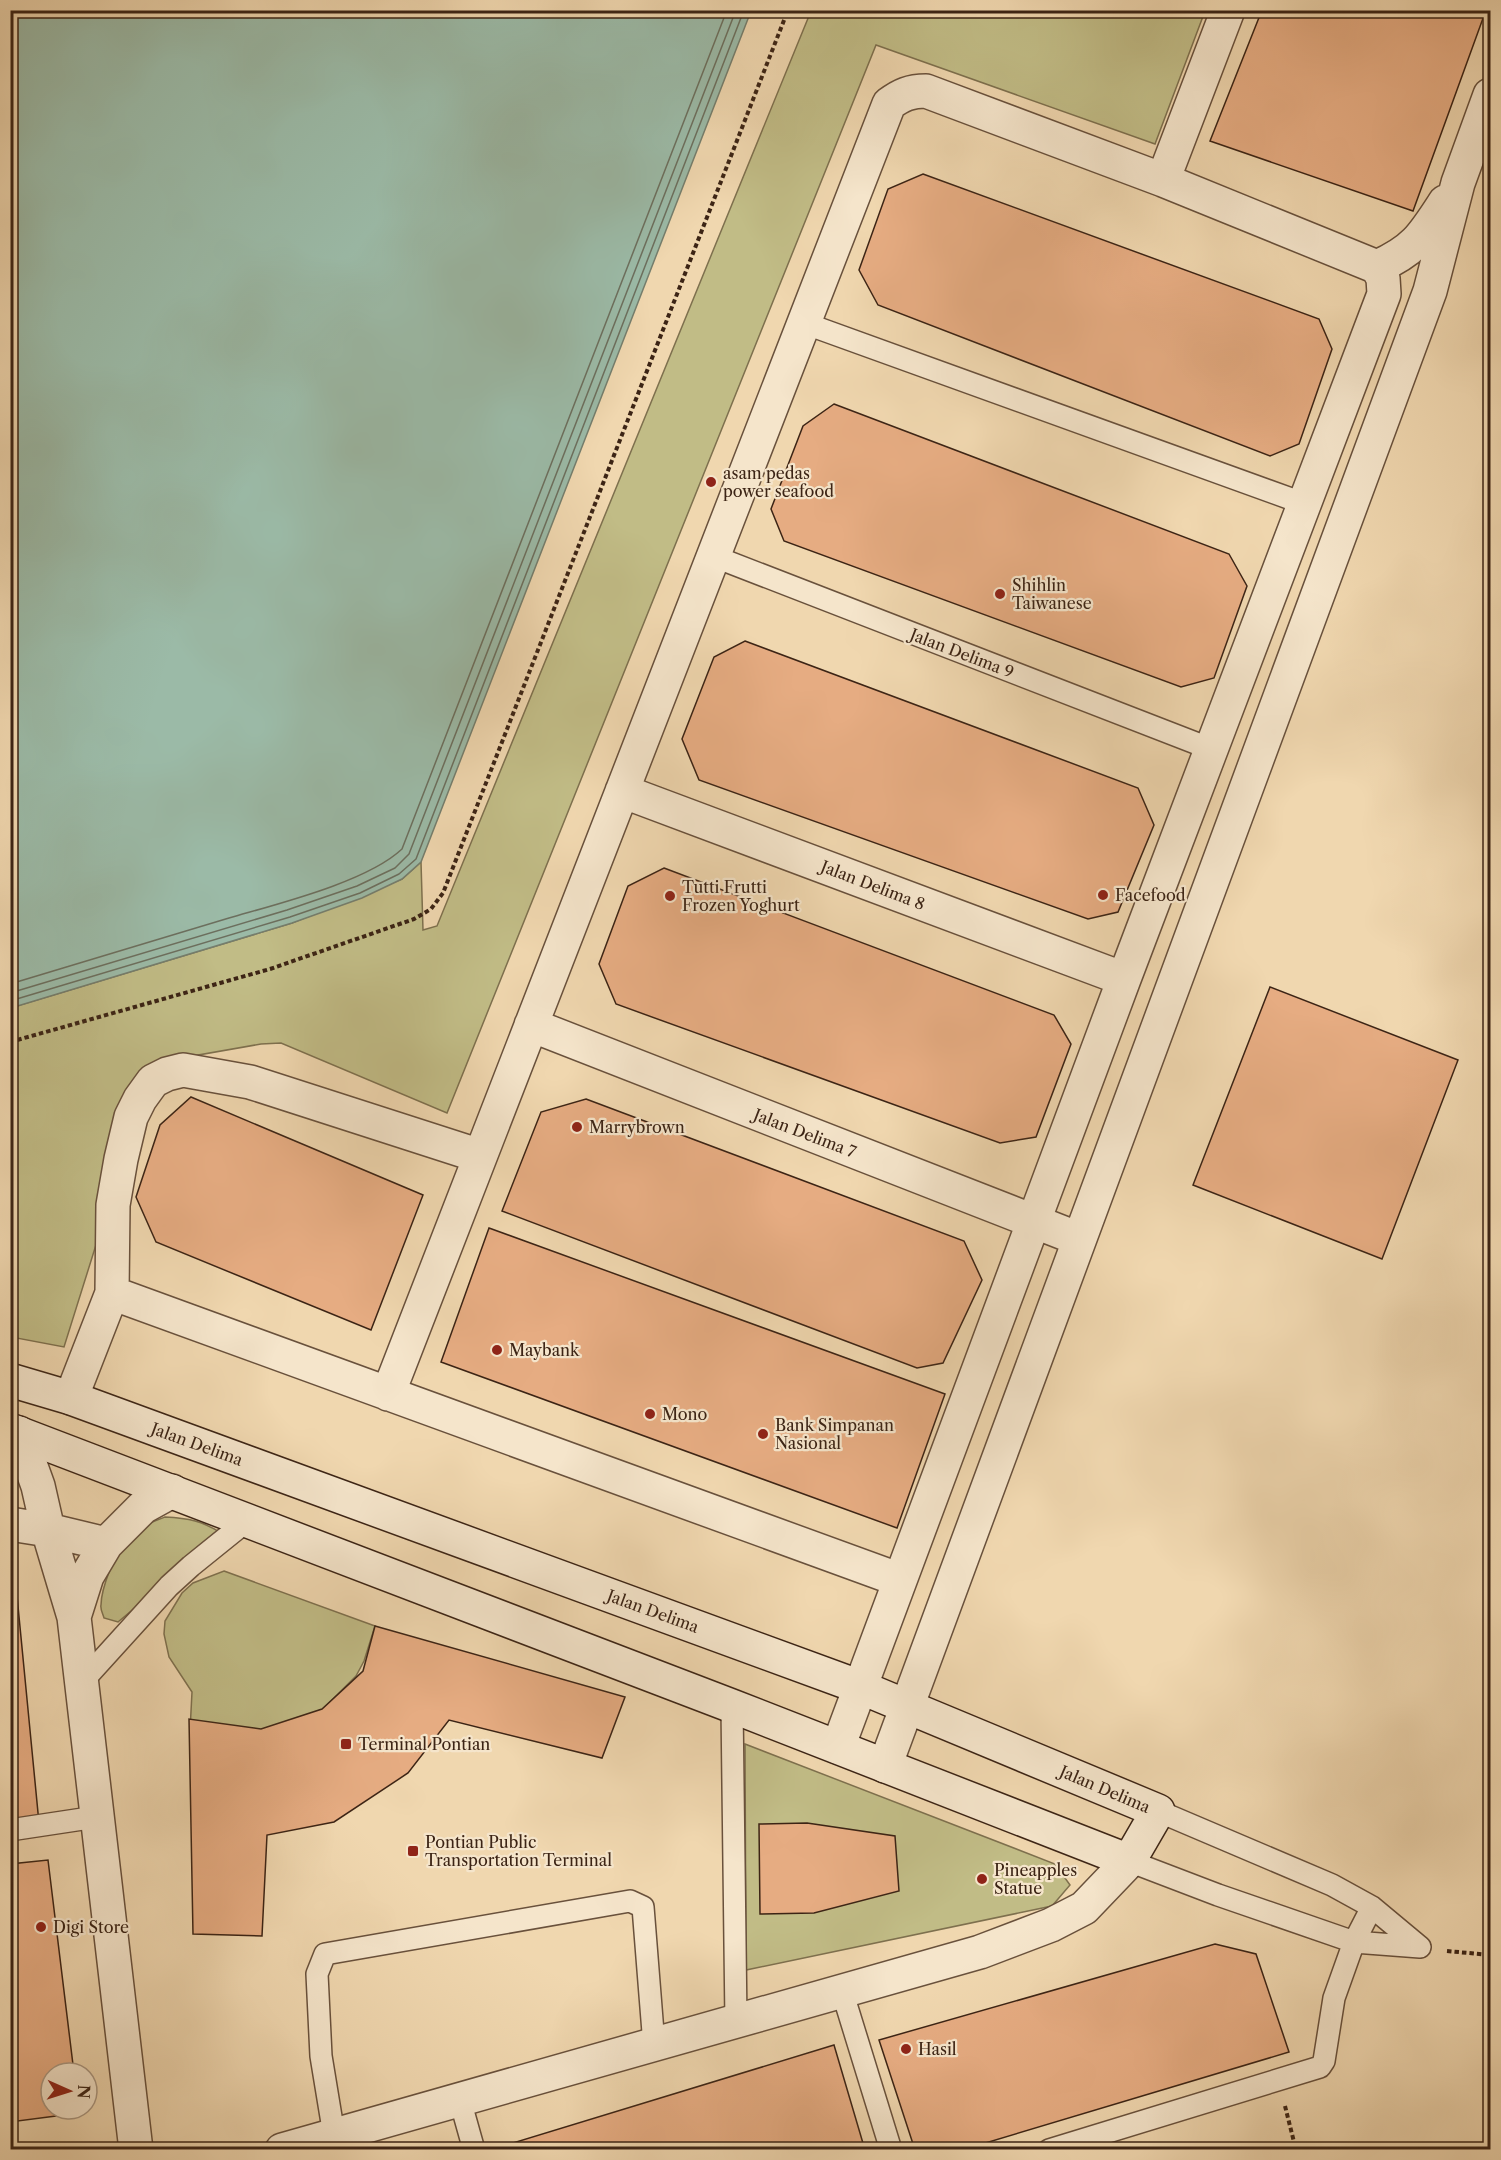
<svg xmlns="http://www.w3.org/2000/svg" width="1501" height="2160" font-family="'Libre Caslon Text',serif">
<style>
.green{fill:#c1bc86;stroke:#7e704e;stroke-width:1.5}
.water{fill:#9bbaa7;stroke:#757e6d;stroke-width:1.5}
.lines{fill:none;stroke-linecap:round;stroke-linejoin:round}
.shore{stroke:#6c6f5e;stroke-width:1.5}
.building{fill:#e6ac82;stroke:#3c2415;stroke-width:1.5}
.lane-casing{stroke:#69513c;stroke-width:24}
.street-casing{stroke:#69513c;stroke-width:36}
.secondary-casing{stroke:#3c2415;stroke-width:36}
.path{stroke:#3c2415;stroke-width:4;stroke-dasharray:4.5 3;stroke-linecap:butt}
.lane{stroke:#f5e5cb;stroke-width:21}
.street{stroke:#f5e5cb;stroke-width:33}
.secondary{stroke:#f5e5cb;stroke-width:33}
.poi-dot{fill:#8f2418;stroke:#f5e5cb;stroke-width:2}
.labels{text-anchor:middle;dominant-baseline:central;stroke-width:4.5;stroke-linejoin:round;paint-order:stroke}
.poi-label{font-size:16px;fill:#3c2415;stroke:#f5e5cb;text-anchor:start}
.street-label{font-size:16px;fill:#3c2415;stroke:#f5e5cb}
</style>
<rect width="100%" height="100%" fill="#f0d7af"/>
<filter id="stains"><feTurbulence type="fractalNoise" baseFrequency=".00333" numOctaves="4"/><feColorMatrix values="0 0 0 0 .2 0 0 0 0 .09 0 0 0 0 .02 0 0 0 .5 -.17"/></filter>
<radialGradient id="worn" r=".72"><stop offset=".6" stop-color="#630" stop-opacity="0"/><stop offset="1" stop-color="#630" stop-opacity=".3"/></radialGradient>
<path class="green" d="M811,11h394l-50,133 -279,-99 -429,1068 -166,-70 -20,1 -108,19 -89,284 -53,-10 -1,-329 282,-85 110,-44 19,-17 2,68 14,-4z
M165,1517c24,1 37,4 58,17l-105,88 -14,-4c-1,-4 -4,-9 -3,-13 0,-16 15,-56 26,-67 9,-10 25,-16 38,-21z
M224,1571l151,55 -11,35 -8,15 -40,40 -48,17 -78,-2 2,-39 -23,-35 -5,-23 1,-13 17,-28 11,-10z
M745,1744l310,120 15,21 -18,21 -306,64z"/>
<path class="water" d="M11,10l740,1 -330,851 -19,17 -40,19 -70,25 -281,85z"/>
<g class="lines">
<path class="shore" d="M10,984c73,-22 146,-44 219,-66 48,-14 138,-36 173,-69l325,-839
M10,993l277,-83 70,-24 38,-18 14,-14 327,-844
M10,1001l280,-84 70,-24 39,-19 17,-15 328,-849"/>
</g>
<path class="building" d="M1262,10h224l-73,201 -203,-70z
M923,174l396,145 13,30 -33,95 -29,12 -392,-151 -19,-35 29,-81z
M834,404l395,150 18,32 -33,92 -33,9 -397,-146 -13,-32 32,-83z
M745,641l393,147 16,37 -36,87 -30,7 -389,-139 -17,-41 32,-82z
M664,868l390,147 17,29 -35,93 -36,6 -384,-139 -17,-40 29,-78z
M1270,987l188,73 -76,199 -189,-74z
M191,1097l232,98 -52,135 -215,-88 -20,-45 24,-72z
M586,1099l378,142 18,39 -39,83 -26,5 -415,-157 39,-99z
M489,1228l456,166 -48,134 -456,-166z
M10,1565h4l25,258 -29,3z
M375,1626l250,71 -23,61 -153,-38 -41,53 -74,49 -67,13 -5,101 -69,-2 -4,-215 72,10 61,-20 41,-38z
M807,1823l88,13 4,55 -85,22 -54,1 -1,-90z
M48,1860l26,213h-23v36h28v4l-69,9v-258z
M1215,1944l41,10 33,98 -327,98h-47l-36,-110z
M834,2045l31,105h-375z"/>
<g class="lines">
<defs>
<path id="lane" d="M804,323l501,181
M713,556l498,193
M81,1683l88,-97 22,-20 57,-46
M732,1706l4,316
M1158,1811l174,74 40,22 48,40
M10,1830l86,-13
M1129,1861l89,34 136,47 66,5
M842,1991l49,159
M460,2100l14,50
M334,2135l-13,-79 -4,-82 8,-20 305,-53 13,6 11,138
M1049,2150l271,-83 4,-6 10,-63 20,-56 18,-35"/>
<path id="street" d="M1163,180l65,-170
M1377,267c38,-17 46,-31 68,-65
M622,791l502,188
M531,1025l548,214
M112,1293l788,287
M388,1394l501,-1290c12,-9 21,-13 37,-13l237,89 214,87 6,11 1,16 -260,685 -286,768
M71,1398l41,-105 1,-88 8,-46 10,-42 9,-18 13,-18 14,-7 16,-4 67,12 230,74
M19,1433l19,53 10,44 26,87 62,533
M10,1524l38,6 58,14
M74,1617l13,-41 19,-32 37,-37 29,-16
M885,1766l545,-1475 28,-108 32,-88
M282,2150l698,-198 71,-27 33,-17 45,-47"/>
<path id="secondary" d="M10,1380l61,18 789,289 298,124 -29,50 -397,-155 -722,-276"/>
</defs>
<use href="#lane" class="lane-casing"/>
<use href="#street" class="street-casing"/>
<use href="#secondary" class="secondary-casing"/>
<path class="path" d="M10,1042l260,-73 144,-50 17,-10 12,-16 345,-883
M1447,1951l43,4
M1285,2106l11,44"/>
<use href="#lane" class="lane"/>
<use href="#street" class="street"/>
<use href="#secondary" class="secondary"/>
</g>
<g class="poi-dot">
<circle cx="711" cy="482" r="6"/>
<circle cx="1000" cy="594" r="6"/>
<circle cx="1103" cy="895" r="6"/>
<circle cx="670" cy="896" r="6"/>
<circle cx="577" cy="1127" r="6"/>
<circle cx="497" cy="1350" r="6"/>
<circle cx="650" cy="1414" r="6"/>
<circle cx="763" cy="1434" r="6"/>
<rect x="340" y="1738" width="12" height="12" rx="3"/>
<rect x="407" y="1845" width="12" height="12" rx="3"/>
<circle cx="982" cy="1879" r="6"/>
<circle cx="41" cy="1927" r="6"/>
<circle cx="906" cy="2049" r="6"/>
</g>
<g class="labels">
<g class="poi-label">
<text x="723" y="473">asam pedas<tspan x="723" dy="18">power seafood</tspan></text>
<text x="1012" y="585">Shihlin<tspan x="1012" dy="18">Taiwanese</tspan></text>
<text x="682" y="887">Tutti Frutti<tspan x="682" dy="18">Frozen Yoghurt</tspan></text>
<text x="1115" y="895">Facefood</text>
<text x="589" y="1127">Marrybrown</text>
<text x="509" y="1350">Maybank</text>
<text x="662" y="1414">Mono</text>
<text x="775" y="1425">Bank Simpanan<tspan x="775" dy="18">Nasional</tspan></text>
<text x="358" y="1744">Terminal Pontian</text>
<text x="425" y="1842">Pontian Public<tspan x="425" dy="18">Transportation Terminal</tspan></text>
<text x="994" y="1870">Pineapples<tspan x="994" dy="18">Statue</tspan></text>
<text x="53" y="1927">Digi Store</text>
<text x="918" y="2049">Hasil</text>
</g>
<g class="street-label">
<text transform="translate(962 653) rotate(21)">Jalan Delima 9</text>
<text transform="translate(873 885) rotate(21)">Jalan Delima 8</text>
<text transform="translate(805 1133) rotate(21)">Jalan Delima 7</text>
<text transform="translate(197 1444) rotate(20)">Jalan Delima</text>
<text transform="translate(653 1611) rotate(20)">Jalan Delima</text>
<text transform="translate(1105 1789) rotate(23)">Jalan Delima</text>
</g>
</g>
<rect width="1501" height="2160" fill="none" stroke="#f0d7af" stroke-width="36"/>
<rect x="12" y="12" width="1477" height="2136" fill="none" stroke="#3c2415" stroke-width="3"/>
<rect x="18" y="18" width="1465" height="2124" fill="none" stroke="#3c2415" stroke-width="1.5"/>
<g transform="translate(69 2091) rotate(93)"><circle r="28" fill="#f5e5cb" stroke="#ab9882" stroke-width="1.5"/>
<path d="M0-4.5L10 22L0 15L-10 22Z" fill="#8f2418"/>
<text y="-9" font-size="16" font-weight="bold" text-anchor="middle" fill="#3c2415">N</text>
</g>
<rect width="100%" height="100%" filter="url(#stains)"/>
<rect width="100%" height="100%" fill="url(#worn)"/>
</svg>
